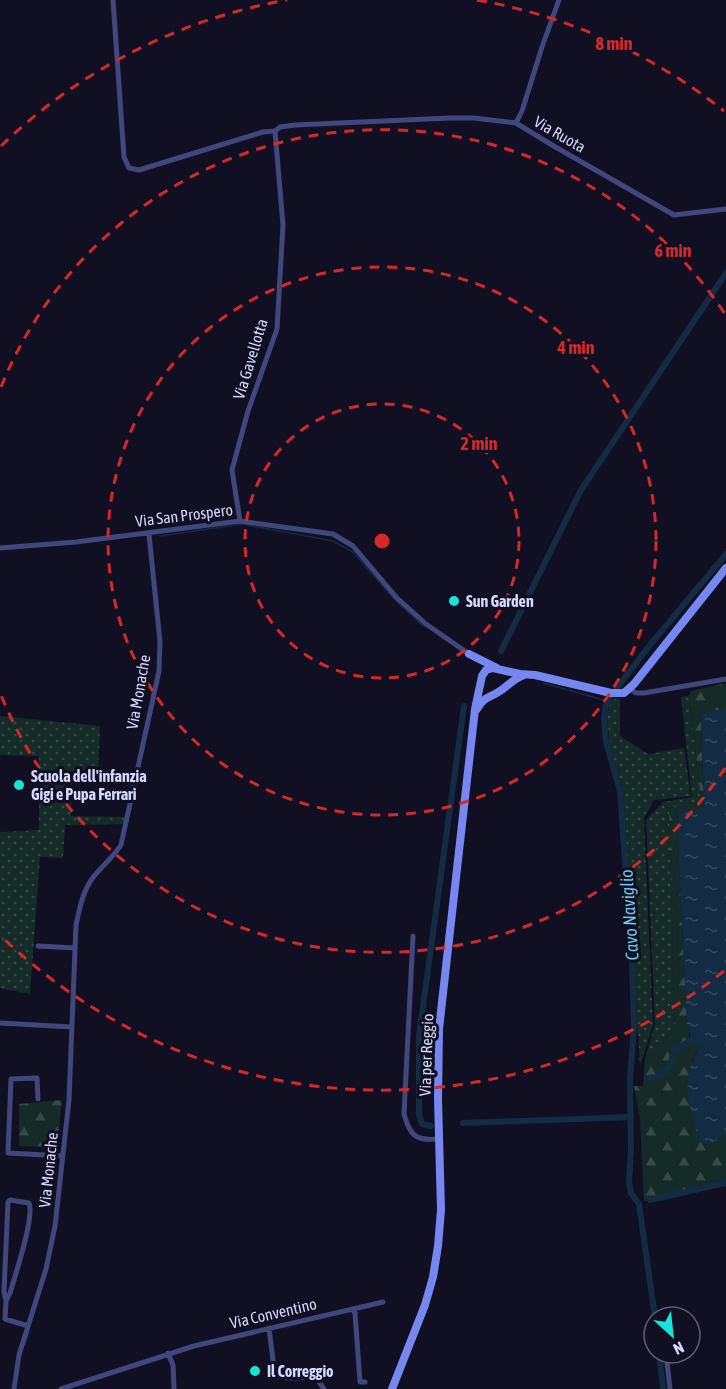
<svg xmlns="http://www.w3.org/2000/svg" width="726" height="1389" font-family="'Asap Condensed',sans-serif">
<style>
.grass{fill:url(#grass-dots)}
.forest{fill:url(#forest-firs)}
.water{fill:url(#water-ripples)}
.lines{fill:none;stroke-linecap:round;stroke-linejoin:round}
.stream{stroke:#132c43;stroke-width:1.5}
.canal{stroke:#132c43;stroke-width:6}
.street{stroke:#40477c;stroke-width:5}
.secondary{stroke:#7787f0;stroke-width:8}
.ring{fill:none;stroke:#d62828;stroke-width:3;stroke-dasharray:10 8}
.poi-dot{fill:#18e3d8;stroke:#101022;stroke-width:2}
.labels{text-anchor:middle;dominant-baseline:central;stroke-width:6;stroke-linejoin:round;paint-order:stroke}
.street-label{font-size:16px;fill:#d5d7fb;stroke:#101022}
.poi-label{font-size:16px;font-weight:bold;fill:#d5d7fb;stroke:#101022;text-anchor:start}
.water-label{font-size:18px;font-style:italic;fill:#6ec8ef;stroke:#101022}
.centre{fill:#d62828;stroke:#101022;stroke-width:3}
.ring-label{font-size:18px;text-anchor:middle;font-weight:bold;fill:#d62828;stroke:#101022;stroke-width:6;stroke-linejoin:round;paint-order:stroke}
</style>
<defs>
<pattern id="grass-dots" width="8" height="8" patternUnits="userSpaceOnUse" patternTransform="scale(1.5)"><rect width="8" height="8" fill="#142b27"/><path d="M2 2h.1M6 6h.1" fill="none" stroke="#354947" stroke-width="1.8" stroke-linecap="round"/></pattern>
<pattern id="forest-firs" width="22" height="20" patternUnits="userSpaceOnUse" patternTransform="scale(1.5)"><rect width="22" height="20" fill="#142b27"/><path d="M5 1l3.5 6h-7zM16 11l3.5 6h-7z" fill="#354947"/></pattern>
<pattern id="water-ripples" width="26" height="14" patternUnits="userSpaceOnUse" patternTransform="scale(1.5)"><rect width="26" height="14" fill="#132c43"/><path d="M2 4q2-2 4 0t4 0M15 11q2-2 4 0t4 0" fill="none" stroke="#344a5f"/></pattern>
</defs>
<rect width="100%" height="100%" fill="#101022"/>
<path class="grass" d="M689,696l12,106 -6,4 -22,1 -4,5 6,217 -25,30 -5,-1 10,-34 -9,-204 17,-18 29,-5 -11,-100z
M620,698v38l28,18 36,-6 7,48 -37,4 -10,18 9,207 -13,41 -17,-275 -13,-46 -3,-29 4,-16z
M0,716l100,10 -2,48 -26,-1 -1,43 54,1 -1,7 -59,1 -2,33 -23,-1 -10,137 -30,-6v-156l39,-2v-74l-39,-1z"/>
<path class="forest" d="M726,683v26l-25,4 3,92 -2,5 -5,1 -19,31 9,183 3,4 -1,10 11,8 -8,13 22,83 12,-9v47l-82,20 -4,-82 -6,-33h9l2,-28 5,1 25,-30 -6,-217 4,-5 22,-1 6,-5 -12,-105 2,-5z
M62,1100l-5,47 -38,-1v-42z"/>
<path class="water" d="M726,709v425c-9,7 -16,12 -27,7 -9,-37 -21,-59 1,-94l-4,-3h-6v-15l-3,-4 -9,-183 1,-32h23l2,-5 -3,-92z"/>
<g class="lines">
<path class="stream" d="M161,536l81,-12 91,17 20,11 43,49 27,25
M543,683l64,18
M25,1344l4,-12"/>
<path class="canal" d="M501,651l80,-161 145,-217
M647,1078l10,-1 12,-9 5,-17 15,-10
M463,1123l168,-6
M431,1126l-9,-2 -3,-9v-79l45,-330
M650,1200l76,-17
M655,1317l-16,-113 -8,-11 -2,-11 2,-32 -1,-70 4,-53 -2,-68 -12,-168 -14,-49 -2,-24 2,-13 3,-7 41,-53 76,-91
M659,1353l4,36"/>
<path class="street" d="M113,0l11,157 5,11 10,2 124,-38 12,-1
M516,123l36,22 122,70 52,-6
M516,123l6,-12 21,-67 16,-44
M240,521l-8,-51 16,-59 29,-82 6,-104 -8,-94 5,-4 15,-2 155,-7h24l42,5
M0,548l76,-6 164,-21 93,13 20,12 44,52 29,26 43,30
M630,689l6,4h8l82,-14
M413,936l-9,178c6,23 13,27 35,25
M38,946l37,2
M0,1023l72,4
M38,1099l-1,-21 -26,1 -3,74 55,3
M6,1301l4,-8c5,-17 25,-77 19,-90l-19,-3 -2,2 -4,89 2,10 -1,18 23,7
M353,1310l2,3 5,69h5
M662,1316v1
M269,1328l5,41 4,7c13,5 26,-1 39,3l7,10
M168,1353l5,12 1,24
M666,1353l4,36
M14,1389l5,-34 27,-86 9,-43 14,-126 7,-175c4,-18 7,-36 19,-50 9,-11 19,-19 26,-30l38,-174 1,-29 -11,-108
M61,1389l133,-43 189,-44"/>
<path class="secondary" d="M469,654l28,14
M477,709c7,-13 13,-11 23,-18 9,-6 13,-12 24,-16
M392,1389l33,-84 8,-28 5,-31 3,-36 -3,-111 1,-70 36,-320 7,-33 4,-6 7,-2 27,6 15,1 76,18h13l10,-9 92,-116"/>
</g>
<g class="ring">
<circle cx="382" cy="541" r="137"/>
<circle cx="382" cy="541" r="274"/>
<path d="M725 768A411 411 0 0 1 1 695M1 387A411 411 0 0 1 725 314"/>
<path d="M724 971A549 549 0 0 1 1 936M1 146A549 549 0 0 1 287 0M477 0A549 549 0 0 1 724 111"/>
</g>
<g class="poi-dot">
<circle cx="454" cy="601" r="6"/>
<circle cx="19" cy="785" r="6"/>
<circle cx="255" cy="1371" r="6"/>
</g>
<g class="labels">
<g class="street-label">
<text transform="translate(560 134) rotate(30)">Via Ruota</text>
<text transform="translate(250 359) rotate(-73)">Via Gavellotta</text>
<text transform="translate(184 515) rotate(-7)">Via San Prospero</text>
<text transform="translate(138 692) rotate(-80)">Via Monache</text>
<text transform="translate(426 1055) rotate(-88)">Via per Reggio</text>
<text transform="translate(48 1170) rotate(-84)">Via Monache</text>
<text transform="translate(273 1313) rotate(-13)">Via Conventino</text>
</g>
<g class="poi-label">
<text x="466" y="601">Sun Garden</text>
<text x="31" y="776">Scuola dell'infanzia<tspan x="31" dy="18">Gigi e Pupa Ferrari</tspan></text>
<text x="267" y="1371">Il Correggio</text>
</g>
<g class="water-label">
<text transform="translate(629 915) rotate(-94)">Cavo Naviglio</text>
</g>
</g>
<circle cx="382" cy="541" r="9" class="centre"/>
<g class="ring-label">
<text x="614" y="50">8 min</text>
<text x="673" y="257">6 min</text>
<text x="576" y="354">4 min</text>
<text x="479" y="450">2 min</text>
</g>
<g transform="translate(672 1335) rotate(153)"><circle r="28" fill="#101022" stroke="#5f6079" stroke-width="1.5"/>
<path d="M0-4.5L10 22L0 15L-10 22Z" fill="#18e3d8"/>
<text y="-9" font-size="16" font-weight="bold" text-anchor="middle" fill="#d5d7fb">N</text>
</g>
</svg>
